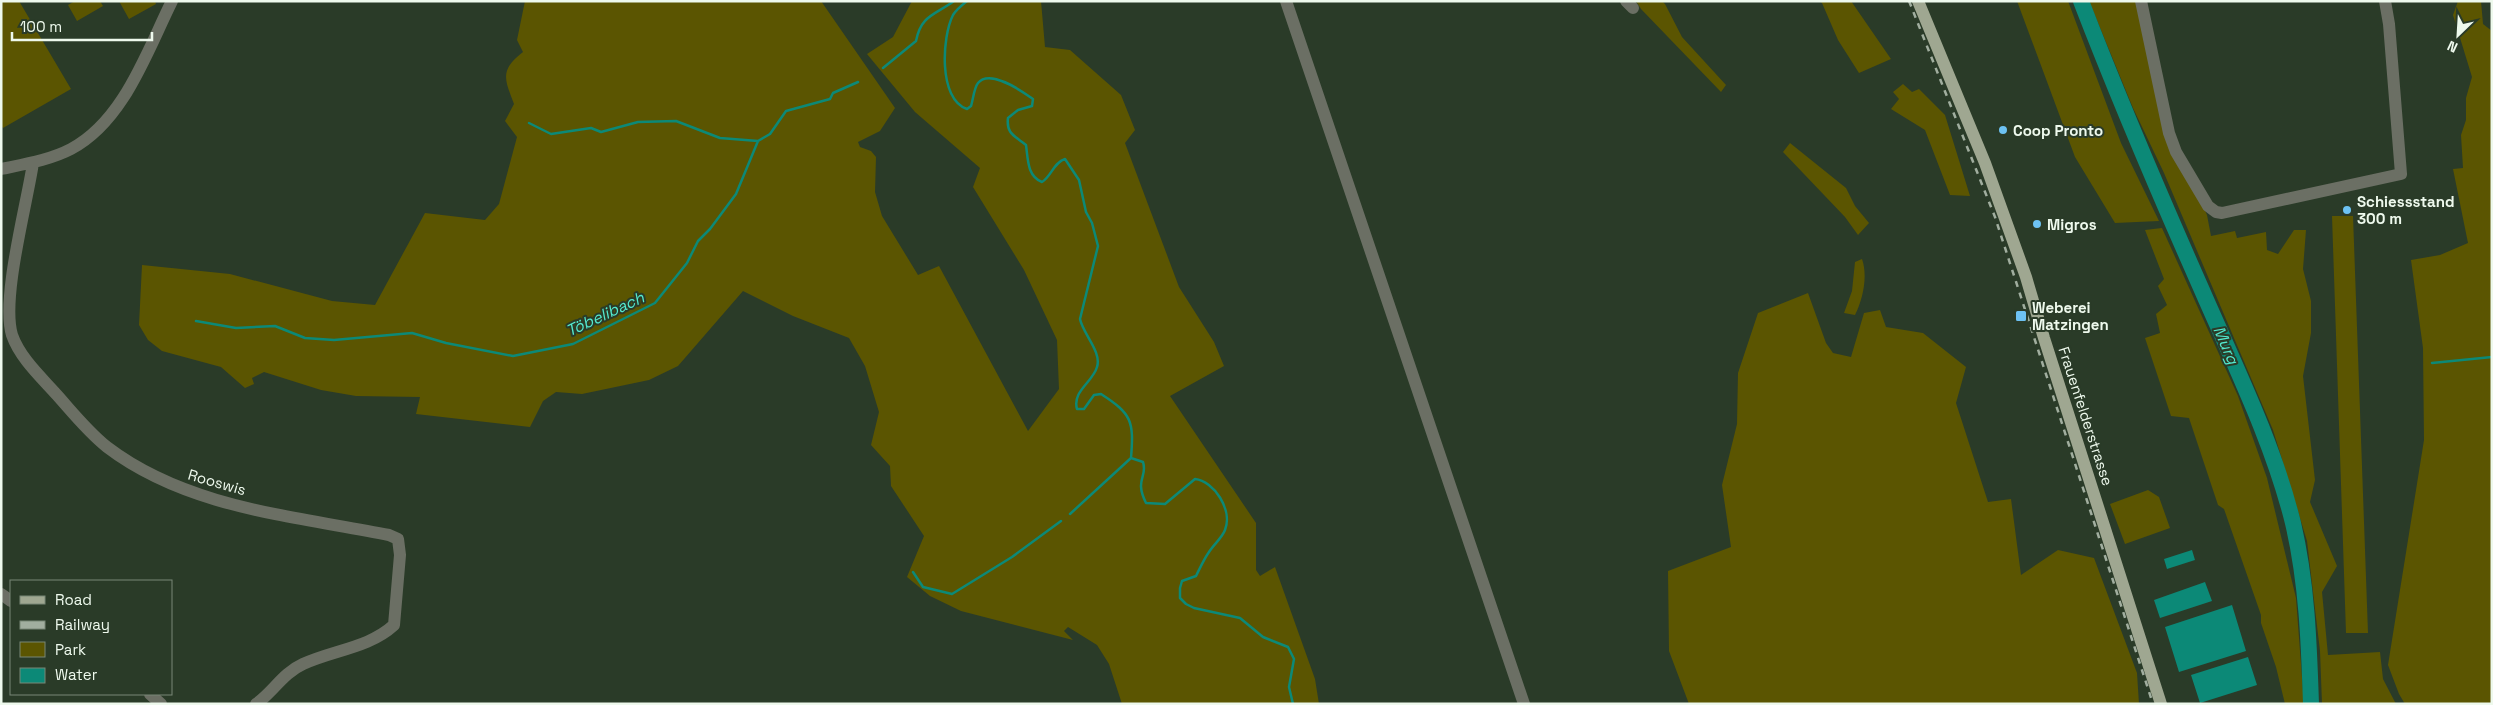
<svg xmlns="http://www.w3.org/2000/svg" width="2493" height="705" font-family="'Space Grotesk',sans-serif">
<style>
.green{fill:#5b5501}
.water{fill:#0c8977}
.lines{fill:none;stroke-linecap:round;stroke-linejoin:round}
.stream{stroke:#0c8977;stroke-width:2.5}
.river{stroke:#0c8977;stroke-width:16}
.minor{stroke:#6b6f64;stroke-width:12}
.major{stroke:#9fa791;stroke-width:12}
.rail{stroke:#a1ae9f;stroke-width:2.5;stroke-dasharray:6 6;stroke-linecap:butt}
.poi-dot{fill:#6dc2f3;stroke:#2a3b28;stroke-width:2}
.labels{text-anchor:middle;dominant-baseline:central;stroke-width:4;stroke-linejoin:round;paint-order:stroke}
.poi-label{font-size:15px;font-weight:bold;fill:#eef9ed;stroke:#2a3b28;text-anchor:start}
.street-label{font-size:15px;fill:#eef9ed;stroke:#2a3b28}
.water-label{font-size:16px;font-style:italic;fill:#54e9cf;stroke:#2a3b28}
</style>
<rect width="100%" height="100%" fill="#2a3b28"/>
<path class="green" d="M1,1h18l52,88 -68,39 -2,-3z
M75,1h25l3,5 -26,15 -9,-16z
M119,1h36l1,3 -27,15z
M525,1h296l74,107 -15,23 -22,11 2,5 11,4 5,6 -1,35 7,24 36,59 21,-9 89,165 31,-42 -2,-49 -33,-70 -51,-83 7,-19 -65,-56 -48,-58 26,-17 19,-36h129l4,46 25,3 51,45 14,35 -10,13 54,144 35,55 10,24 -54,30 86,127v47l4,6 15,-9 40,112 4,25h-197l-13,-40 -12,-19 -29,-18 -4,4 9,9 -112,-29 -31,-15 -23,-19 17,-41 -33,-50 -1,-20 -19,-21 8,-33 -14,-46 -16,-28 -56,-22 -50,-25 -65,75 -29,14 -67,14 -26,-2 -13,9 -13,26 -114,-13 4,-17 -64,-1 -35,-6 -57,-18 -12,6 2,6 -9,4 -24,-21 -59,-16 -14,-11 -9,-15 3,-60 88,9 102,27 43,4 50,-92 60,7 14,-16 18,-67 -12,-16 9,-17c-10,-26 -14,-34 9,-52l-6,-12z
M1636,1h26l3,3 17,33 44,48 -5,7 -80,-83z
M1819,1h32l40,58 -32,14 -21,-33 -16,-37z
M2017,1h51l53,142 38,78 -44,2 -40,-66z
M2089,1h49l21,107 48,107 4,21 24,-5 2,7 29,-6 1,18 11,4 16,-24h12l-3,39 8,32v32l-8,43 12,104 -5,22 27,64 -15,26 6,63 52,-3 3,27 13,25h-74l-2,-53 -13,-110 -34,-111 -109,-257 -31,-65z
M2458,1h23l2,23 9,7v673h-87l-6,-10 -11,-29 36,-225 -1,-92 -12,-88 29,-5 28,-12 -15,-74 10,-1 -2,-33 5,-15v-22l6,-21 -19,-62z
M1903,84l9,8 7,-3 26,26 25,81 -20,-1 -25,-65 -34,-21 8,-10 -6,-7z
M1790,143l56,45 9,18 14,17 -11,12 -13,-18 -62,-65z
M2332,216h21l15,417h-22z
M2162,228l76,168 29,82 29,120 8,106h-19l-9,-37 -15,-44v-8l-37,-106 -6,-4 -29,-87 -18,-2 -26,-78 15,-5 -4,-19 11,-9 -9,-19 6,-7 -19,-49z
M1862,259c6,17 1,40 -7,56l-11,-2 8,-22 3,-29z
M1808,293l18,50 7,10 18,4 13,-44 16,-3 6,17 37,6 43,34 -10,36 32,99 23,-3 10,76 37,-25 36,8 43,115 2,31h-450l-20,-53 -1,-80 63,-24 -9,-62 15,-61 1,-51 20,-60z
M2148,490l11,7 11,31 -45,16 -15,-40z"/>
<path class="water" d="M2192,550l3,10 -28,9 -3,-10z
M2205,582l7,19 -52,17 -6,-18z
M2232,605l14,46 -67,21 -14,-45z
M2248,657l9,28 -57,18 -9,-28z"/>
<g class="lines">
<path class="stream" d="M967,1c-5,4 -11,9 -14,14 -11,22 -15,84 14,94l4,-3c2,-6 3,-18 7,-23 12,-15 45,9 55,16l-1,7 -14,4 -10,8c-2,16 7,18 18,27 2,14 1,31 16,37 9,-5 12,-20 23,-23l14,21 7,32 6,11 6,23 -18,73c3,15 22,33 17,48 -4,15 -25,24 -20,42h7l10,-14 7,-1c31,20 33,27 30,64l12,4c5,15 -9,17 3,41l19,1 30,-25c19,2 38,31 30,51 -3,8 -11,14 -16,22 -5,7 -9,16 -13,24l-14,5 -2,7v10l6,6 8,4 46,10 23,19 25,10 6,12 -5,28 4,17
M883,68l33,-27c5,-26 19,-26 38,-40
M529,123l22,11 40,-6 10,4 37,-10 38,-1 44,17 38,3
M196,321l40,7 39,-2 30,12 29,2 78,-7 34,10 67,13 60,-12 82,-41 32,-40 11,-22 12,-12 26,-35 22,-53 12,-7 16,-23 44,-12 3,-6 25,-11
M2432,363l60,-6
M1070,514l61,-56
M913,572l10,15 29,7 60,-37 49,-36"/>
<path class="river" d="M2081,1c37,96 78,192 120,287 33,76 72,154 92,235 14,60 16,120 18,181"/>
<path class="minor" d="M1286,1l238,703
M1626,1l7,7
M2141,1l28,132 7,19 32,54 8,6 6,1 179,-39 -12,-150 -4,-23
M33,163c-6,41 -32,135 -21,172 8,23 29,42 45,60 16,18 31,37 50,52 80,61 186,69 282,88l9,4 2,16 -6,70c-25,23 -61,25 -91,39 -20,9 -30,28 -47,40
M1,169c24,-5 49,-9 70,-20 53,-28 76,-98 101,-148
M1,594l10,7
M150,694l11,10"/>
<path class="major" d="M1918,1l67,162 41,114 18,61 117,366"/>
<path class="rail" d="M1909,1l86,216 158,487"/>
</g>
<g class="poi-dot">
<circle cx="2003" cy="130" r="5"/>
<circle cx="2347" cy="210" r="5"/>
<circle cx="2037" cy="224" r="5"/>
<rect x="2015" y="310" width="12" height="12" rx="2.5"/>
</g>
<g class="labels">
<g class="poi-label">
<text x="2013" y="130">Coop Pronto</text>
<text x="2357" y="201">Schiessstand<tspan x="2357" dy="17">300 m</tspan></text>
<text x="2047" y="224">Migros</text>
<text x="2032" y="307">Weberei<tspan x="2032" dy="17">Matzingen</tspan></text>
</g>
<g class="street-label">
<text transform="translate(2086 416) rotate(72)">Frauenfelderstrasse</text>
<text transform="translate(217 482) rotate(16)">Rooswis</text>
</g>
<g class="water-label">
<text transform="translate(605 314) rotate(-25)">Töbelibach</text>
<text transform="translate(2226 345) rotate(66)">Murg</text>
</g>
</g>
<rect width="2493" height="705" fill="none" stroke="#eef9ed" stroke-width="5"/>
<rect x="10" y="580" width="162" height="115" fill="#2a3b28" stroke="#788777"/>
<rect x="20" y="596" width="25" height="8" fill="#9fa791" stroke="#788777"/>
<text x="55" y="605" font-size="15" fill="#eef9ed">Road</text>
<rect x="20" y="621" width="25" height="8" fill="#a1ae9f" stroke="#788777"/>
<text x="55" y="630" font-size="15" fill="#eef9ed">Railway</text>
<rect x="20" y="642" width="25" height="15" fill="#5b5501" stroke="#788777"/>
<text x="55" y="655" font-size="15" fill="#eef9ed">Park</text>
<rect x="20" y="668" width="25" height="15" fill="#0c8977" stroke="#788777"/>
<text x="55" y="680" font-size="15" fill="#eef9ed">Water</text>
<g transform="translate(2458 35) rotate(205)" stroke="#2a3b28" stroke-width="4" paint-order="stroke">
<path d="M0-4L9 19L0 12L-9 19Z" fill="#eef9ed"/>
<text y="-8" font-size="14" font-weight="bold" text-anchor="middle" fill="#eef9ed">N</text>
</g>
<path d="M12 32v8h140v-8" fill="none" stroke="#eef9ed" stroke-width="2.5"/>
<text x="20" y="32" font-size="15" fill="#eef9ed" stroke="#2a3b28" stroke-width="4" paint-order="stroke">100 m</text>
</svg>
